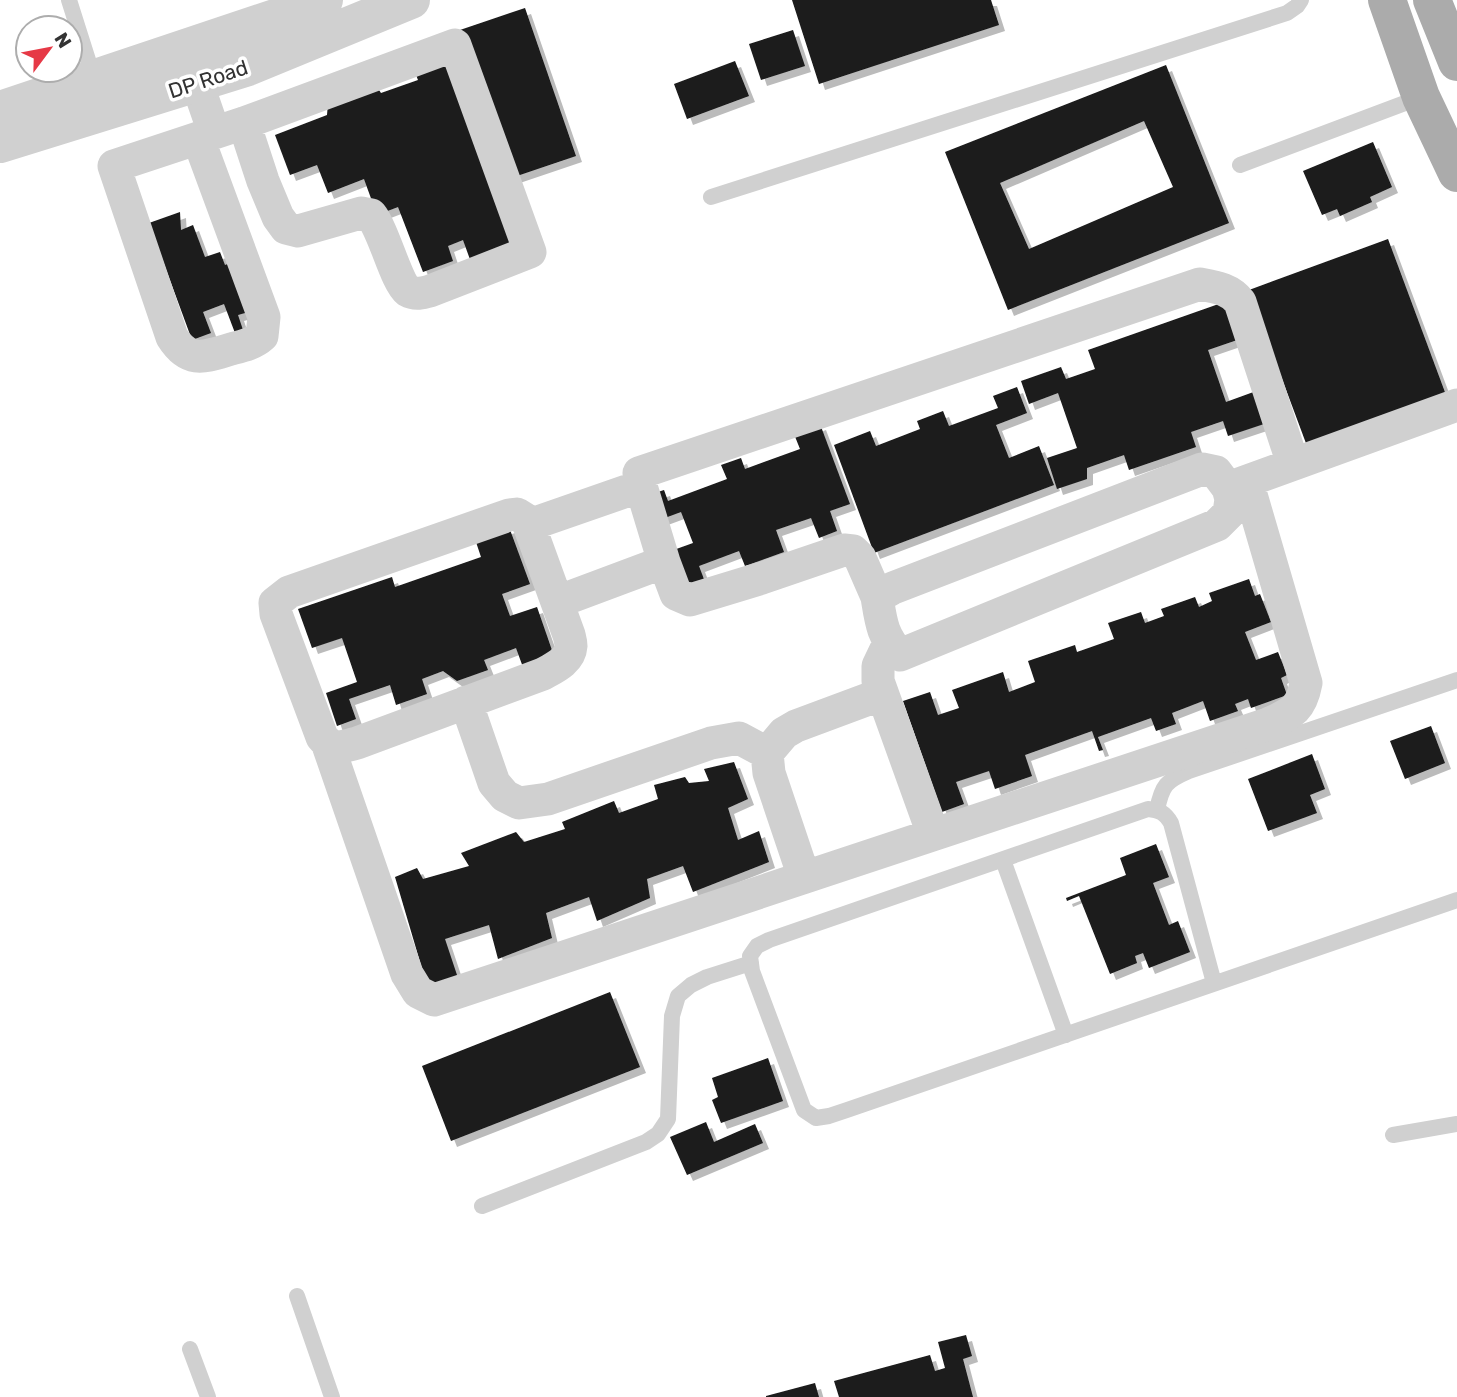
<svg xmlns="http://www.w3.org/2000/svg" width="1457" height="1397" font-family="Rubik,sans-serif">
<style>
.building{fill:#1a1a1a;fill-rule:evenodd;filter:url(#shadow)}
.lines{fill:none;stroke-linecap:round;stroke-linejoin:round}
.service{stroke:#d0d0d0;stroke-width:16}
.minor{stroke:#d0d0d0;stroke-width:33}
.tertiary{stroke:#d0d0d0;stroke-width:38}
.primary{stroke:#ababab;stroke-width:38}
.labels{text-anchor:middle;dominant-baseline:central;stroke-width:7;stroke-linejoin:round;paint-order:stroke}
.street-label{font-size:21px;fill:#333;stroke:#fff}
</style>
<defs>
<filter id="shadow"><feDropShadow dx="6" dy="6" stdDeviation="0" flood-color="#0004"/></filter>
</defs>
<rect width="100%" height="100%" fill="#fff"/>
<path class="building" d="M792,0h199l8,25 -180,59z
M525,8l51,148 -65,22 -51,-148z
M793,30l12,36 -44,14 -12,-36z
M450,57l71,190 -49,18 -9,-25 -15,6 5,15 -30,11 -25,-65 -21,8 -13,-36 -36,14 -11,-28 -27,10 -15,-40 52,-20 1,-12 49,-16 4,6 37,-13 -4,-10z
M735,61l14,35 -62,23 -13,-35z
M1166,65l63,158 -221,87 -63,-158zM1144,121l29,66 -144,62 -29,-66z
M1373,142l19,45 -22,10 2,5 -32,14 -3,-7 -15,6 -19,-44z
M180,212l1,18 12,-5 12,32 15,-5 5,13 8,-3 19,49 -14,4 5,15 -8,3 -11,-29 -21,8 8,21 -19,7 -43,-117z
M1388,239l58,156 -139,51 -58,-156z
M1230,300l13,38 -35,12 18,52 33,-12 11,32 -42,14 -5,-15 -32,11 5,15 -67,23 -5,-15 -37,13v11l-30,10 -10,-31 30,-10 -19,-55 -29,11 -8,-23 40,-14 5,12 29,-10 -7,-19z
M1017,387l10,26 -31,12 13,33 30,-12 15,39 -180,68 -40,-108 36,-14 6,15 44,-17 -3,-8 26,-10 6,15 49,-18 -5,-12z
M820,424l30,80 -20,7 7,20 -18,7 -8,-20 -35,12 8,22 -39,14 -6,-15 -40,15 6,16 -23,8 -14,-38 25,-9 -12,-31 -19,7 -10,-25 12,-4 4,11 59,-22 -6,-14 20,-7 4,11 55,-20 -6,-15z
M509,527l21,57 -28,10 8,22 27,-9 18,52 -31,11 -8,-22 -32,12 4,10 -31,11 -14,-10 -21,8 5,15 -31,11 -6,-20 -41,14 7,20 -19,7 -11,-33 31,-11 -15,-44 -30,10 -14,-39 94,-32 3,10 86,-30 -6,-18z
M1249,579l6,17 5,-2 11,28 -26,10 11,28 22,-8 9,23 -6,3 6,17 -36,13 -3,-9 -13,5 3,7 -28,10 -7,-20 -31,12 4,11 -20,7 -5,-13 -53,19 5,13 -4,1 -7,-20 -67,24 7,21 -37,13 -6,-18 -33,11 8,22 -22,8 -39,-111 27,-9 8,23 21,-7 -7,-18 51,-18 6,20 26,-10 -7,-21 47,-16 2,7 37,-13 -6,-16 33,-11 4,11 19,-7 -3,-7 34,-12 4,10 13,-6 -3,-8z
M1431,726l14,37 -40,16 -15,-38z
M1312,754l13,35 -15,6 7,18 -49,18 -20,-52z
M734,762l14,37 -20,9 10,32 21,-9 10,31 -76,30 -10,-26 -36,13 3,19 -53,23 -8,-24 -43,16 6,25 -54,21 -9,-34 -44,14 13,39 -30,11 -33,-112 22,-9 6,11 46,-13 -8,-13 55,-21 8,10 41,-13 -3,-7 52,-21 5,12 39,-14 -4,-14 31,-8 4,6 20,-2 -5,-12z
M1156,844l13,33 -16,6 16,42 9,-4 12,31 -41,16 -6,-15 -8,3 2,7 -27,11 -31,-78 -12,5 -1,-3 60,-23 -6,-17z
M610,992l30,75 -189,74 -29,-75z
M768,1058l15,43 -62,22 -9,-23 6,-3 -6,-19z
M706,1122l8,20 41,-18 8,19 -76,32 -17,-38z
M966,1335l6,21 -9,3 10,38h-134l-5,-16 96,-26 5,16 10,-3 -7,-26z
M815,1383l4,14h-53v-1z"/>
<g class="lines">
<path class="service" d="M69,0l25,79
M1240,165l181,-68
M711,197l576,-184 10,-7 4,-6
M1157,810c5,-25 9,-29 32,-39l268,-91
M1003,860l63,175
M1214,983l-43,-160c-6,-10 -11,-13 -23,-14l-379,131 -12,6 -7,10 2,15 52,139 12,8 13,-2 18,-6 610,-210
M1393,1135l64,-11
M482,1206l164,-64 12,-8 10,-15 4,-103 6,-20 13,-11 16,-8 44,-14
M297,1296l35,101
M190,1349l18,48"/>
<path class="minor" d="M197,83l17,49
M198,138l66,179 -2,19c-9,8 -19,10 -31,13 -27,8 -42,15 -59,-12l-58,-171 130,-43 211,-78 75,207 -100,39c-7,2 -15,4 -22,0 -12,-9 -24,-60 -37,-76l-10,-2 -63,18 -12,-3 -8,-11 -15,-36 -19,-58
M1202,469l14,3 12,16 3,11 -2,14 -12,12 -317,130c-18,-19 -19,-33 -23,-58l16,-9z
M1228,488l229,-83
M517,514l8,5 4,6 40,110c1,4 2,7 2,11 -1,15 -17,22 -28,28l-186,69c-16,4 -24,8 -35,-6l-46,-123 -1,-11 14,-11 220,-77z
M529,525l112,-39
M877,597l-17,-39 -7,-7 -9,-1 -82,28 -72,22 -14,-6 -12,-32 -23,-76 -2,-13 561,-189c16,3 30,5 40,18l53,162
M557,602l107,-40
M889,643l-11,23v15l55,153
M466,702l28,81 11,13 14,7 29,-4 163,-56 28,-5 28,15
M328,745l79,229 11,18 16,8 834,-276c24,-11 33,-14 38,-41l-59,-202
M804,877l-35,-104 -2,-20 17,-20 12,-7 86,-32"/>
<path class="tertiary" d="M0,110l293,-98 31,-12
M0,144l248,-77 163,-67"/>
<path class="primary" d="M1387,0l34,97 36,76
M1432,0l25,62"/>
</g>
<g class="labels">
<g class="street-label">
<text transform="translate(208 79) rotate(-18)">DP Road</text>
</g>
</g>
<g transform="translate(49 49) rotate(58)"><circle r="33" fill="#ffffff" stroke="#adadad" stroke-width="2"/>
<path d="M0-5L12 26L0 18L-12 26Z" fill="#e63946"/>
<text y="-10" font-size="19" font-weight="bold" text-anchor="middle" fill="#333333">N</text>
</g>
</svg>
